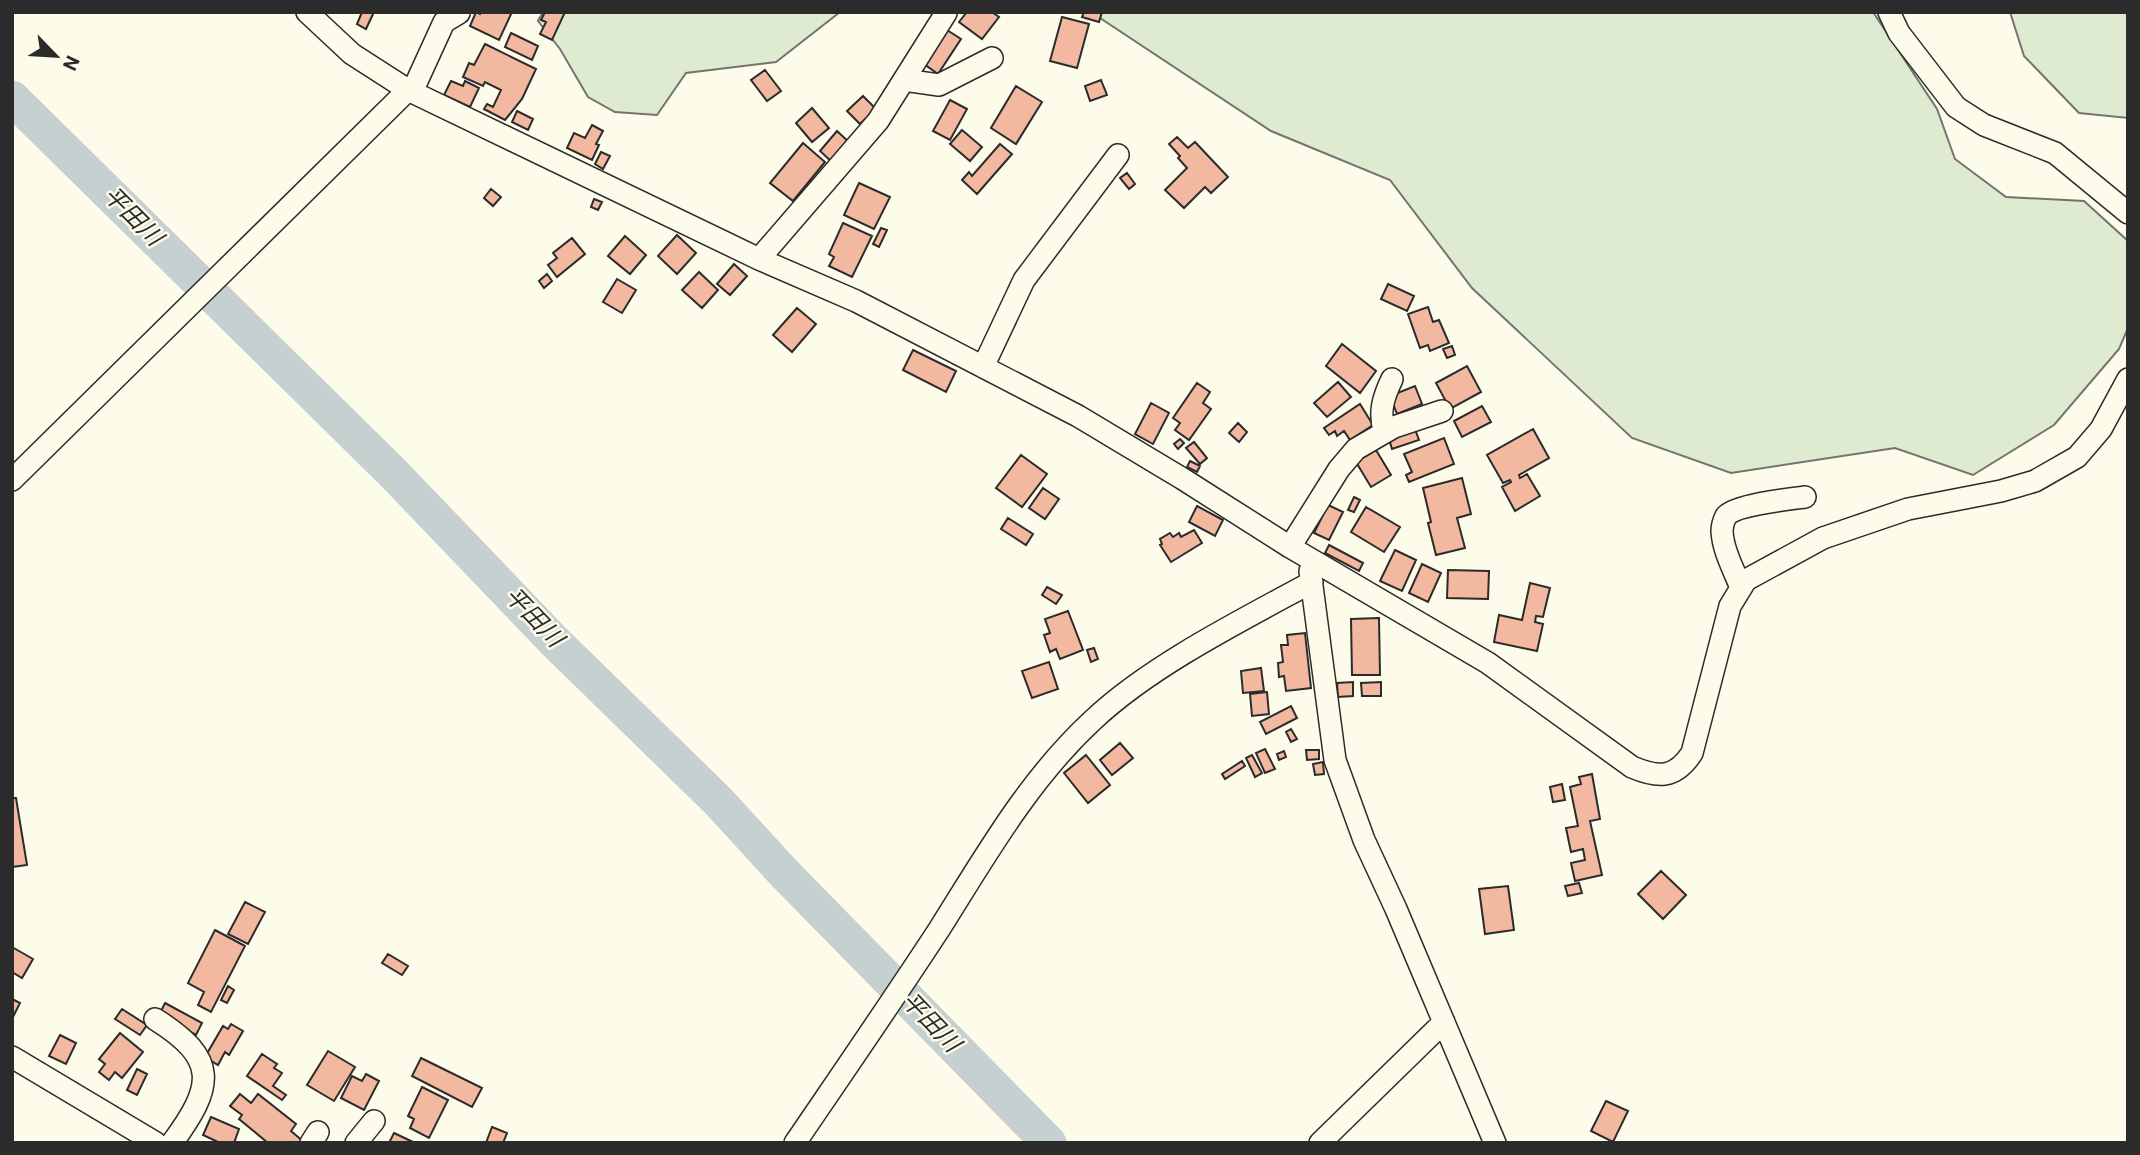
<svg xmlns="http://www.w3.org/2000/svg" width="2140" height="1155" font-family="Roboto,'Noto Sans JP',sans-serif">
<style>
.green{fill:#deebd1;stroke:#74746e;stroke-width:2}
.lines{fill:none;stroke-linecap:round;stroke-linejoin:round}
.river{stroke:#c7d0d0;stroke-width:35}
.building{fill:#f2b8a0;stroke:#2b2b2b;stroke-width:2}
.minor-casing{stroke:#2b2b2b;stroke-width:24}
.minor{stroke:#fdfbea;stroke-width:21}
.labels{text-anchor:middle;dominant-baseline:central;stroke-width:5;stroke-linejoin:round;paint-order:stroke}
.water-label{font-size:24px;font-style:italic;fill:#2b2b2b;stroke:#fdfbea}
</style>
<rect width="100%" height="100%" fill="#fdfbea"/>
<path class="green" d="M543,12h297l-64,50 -90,11 -29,42 -42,-3 -27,-15 -28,-48 -22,-28z
M1091,12h782l64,97 18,50 51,38 78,4 44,40v87l-9,21 -65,76 -81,50 -78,-27 -164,25 -99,-35 -160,-150 -82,-108 -119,-49z
M2010,12h118v106l-49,-5 -55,-57z"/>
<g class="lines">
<path class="river" d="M12,98l382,376 160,167 164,160 66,72 265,270"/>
</g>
<path class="building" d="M362,12h12l-8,17 -9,-5z
M476,12l4,2 1,-2h31l-13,28 -29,-14z
M545,12h20l-13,28 -12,-6 6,-12 -5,-2z
M967,12h25l7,5 -17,22 -23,-17z
M1084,12h18l-3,10 -17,-5z
M1062,17l27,7 -12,44 -27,-7z
M947,30l14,9 -23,35 -14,-10z
M511,33l27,13 -6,14 -27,-13z
M485,44l51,25 -14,30 -17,21 -21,-11 3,-5 6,3 8,-17 -16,-8 -2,4 -20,-9 6,-14 5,2z
M765,70l16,21 -14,10 -16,-21z
M1101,80l6,15 -17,6 -5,-15z
M451,81l12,5 2,-5 14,7 -9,19 -26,-12z
M1016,86l26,16 -26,42 -25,-16z
M863,96l13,13 -16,15 -13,-13z
M950,100l17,9 -17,31 -17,-9z
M812,108l17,20 -17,14 -16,-19z
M517,111l16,8 -5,11 -16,-8z
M592,125l11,6 -7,13 3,1 -7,15 -25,-12 7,-15 11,5z
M962,130l20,17 -12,14 -20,-17z
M837,131l13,12 -17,20 -13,-12z
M1177,137l11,11 7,-6 33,35 -17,16 -6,-6 -21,21 -19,-18 22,-22 -9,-10 2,-2 -11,-12z
M803,143l22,19 -32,39 -23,-18z
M1000,144l12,10 -35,40 -15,-14 7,-8 3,4z
M601,152l9,4 -7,13 -8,-5z
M1127,173l8,11 -6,5 -9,-11z
M859,183l31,14 -16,32 -30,-14z
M491,189l10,8 -8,9 -9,-8z
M594,199l8,3 -4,8 -7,-3z
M843,223l29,13 -20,41 -23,-11 5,-9 -5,-3z
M881,228l6,2 -8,17 -6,-3z
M677,235l19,18 -19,21 -19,-18z
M625,236l21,19 -16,19 -22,-18z
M572,238l13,16 -28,23 -9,-12 9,-7 -4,-5z
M734,264l13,12 -17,19 -13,-11z
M699,272l19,18 -16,18 -20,-18z
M547,274l5,7 -8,7 -5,-7z
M617,279l19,11 -14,23 -19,-11z
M1388,284l26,12 -7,15 -26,-12z
M1428,307l5,15 6,-2 10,23 -19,8 -2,-6 -8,3 -12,-34z
M797,308l19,16 -24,28 -19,-17z
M1342,344l34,27 -16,22 -34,-27z
M1452,346l3,9 -8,3 -4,-9z
M913,350l43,21 -10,21 -43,-22z
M1467,366l14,26 -31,17 -14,-26z
M1338,382l13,15 -24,20 -13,-14z
M1197,383l13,9 -7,11 8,6 -22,31 -14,-10 5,-7 -7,-5z
M1415,386l7,18 -25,10 -7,-18z
M1151,403l18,10 -16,31 -18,-10z
M1360,404l13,21 -23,15 -6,-9 -7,5 -2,-5 -6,4 -5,-7z
M1482,406l9,16 -29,15 -8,-16z
M1238,423l9,9 -8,10 -10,-9z
M1415,429l4,11 -27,9 -3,-10z
M1533,429l16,29 -30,17 1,3 7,-4 13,22 -25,15 -13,-24 9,-5 -1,-2 -7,3 -16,-28z
M1444,438l10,26 -45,18 -3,-7 6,-3 -8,-18z
M1180,439l4,4 -6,6 -4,-5z
M1194,442l13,16 -7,6 -14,-16z
M1376,450l15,25 -20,12 -15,-25z
M1021,455l26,19 -25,33 -26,-19z
M1190,461l10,5 -3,6 -10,-5z
M1462,478l9,36 -14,4 8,30 -29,7 -8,-32 3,-1 -8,-34z
M1043,488l16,11 -14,20 -16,-11z
M1354,497l6,3 -6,12 -6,-2z
M1328,505l15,7 -14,28 -15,-7z
M1197,506l26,14 -8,16 -26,-14z
M1366,507l34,20 -16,25 -33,-20z
M1008,518l25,16 -7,11 -25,-16z
M1194,530l8,13 -31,19 -11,-17 2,-1 -2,-5 10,-6 3,4 6,-4 2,4z
M1329,545l34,18 -4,8 -34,-18z
M1395,550l21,10 -14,31 -22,-10z
M1422,564l19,9 -13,29 -19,-9z
M1448,570l41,1 -1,28 -41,-1z
M1530,583l20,5 -7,29 -7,-1 -1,6 8,2 -6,27 -43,-9 5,-27 23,5z
M1047,587l15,8 -6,9 -14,-9z
M1068,611l15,39 -23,9 -4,-10 -6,3 -6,-17 6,-2 -5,-14z
M1379,618l1,57h-28l-1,-56z
M1305,633l6,55 -25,3 -2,-15 -5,1 -1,-14 5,-1 -2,-17h7l-1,-10z
M1094,648l4,11 -7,3 -4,-12z
M1049,662l9,27 -26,9 -10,-27z
M1261,668l3,23 -21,2 -2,-22z
M1353,682v14l-15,1 -1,-14z
M1381,682v14h-19l-1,-13z
M1267,692l2,22 -17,2 -2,-22z
M1291,706l6,12 -31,16 -6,-12z
M1291,729l6,10 -6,3 -5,-10z
M1120,743l13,15 -21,17 -12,-15z
M1265,749l10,20 -10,4 -9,-20z
M1306,750h13v9l-12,1z
M1284,751l2,6 -7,3 -2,-6z
M1086,755l24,30 -22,18 -24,-30z
M1252,755l10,18 -7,4 -9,-19z
M1242,761l3,5 -20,13 -3,-5z
M1323,762l1,12 -9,1 -2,-11z
M1592,774l8,45 -10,2 12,54 -27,6 -4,-18 14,-3 -2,-11 -12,3 -5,-24 12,-2 -8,-39 11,-3 -2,-7z
M1562,784l3,16 -12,2 -3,-15z
M12,798h4l11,67 -15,2z
M1661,871l25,24 -23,24 -25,-25z
M1579,883l3,10 -14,3 -3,-10z
M1508,886l6,44 -29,4 -6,-45z
M245,902l20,10 -17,32 -20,-10z
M215,930l30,16 -34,66 -13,-7 6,-13 -16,-9z
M12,947l21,12 -11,19 -10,-6z
M388,954l20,12 -6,9 -20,-12z
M228,986l6,4 -7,13 -6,-3z
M12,999l8,4 -7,14h-1z
M165,1003l37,20 -6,12 -37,-20z
M122,1009l25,16 -7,10 -25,-16z
M231,1024l12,7 -14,24 -4,-3 -7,13 -13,-8 18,-31 5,3z
M120,1033l23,19 -21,26 -7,-6 -6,8 -10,-8 6,-8 -6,-5z
M60,1035l16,8 -10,21 -17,-8z
M328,1051l27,16 -21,34 -27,-16z
M262,1054l15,10 -3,4 8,5 -9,13 13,9 -4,5 -35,-24z
M421,1058l61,30 -10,19 -60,-31z
M137,1069l10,5 -10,21 -10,-5z
M366,1074l13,7 -15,29 -23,-12 11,-22 10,5z
M422,1087l26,13 -19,38 -19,-10 4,-9 -6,-3z
M240,1094l11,9 7,-9 38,30 -5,7 13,11 -36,1 -29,-24 3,-4 -12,-9z
M1606,1101l22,10 -15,31 -22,-11z
M211,1117l28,12 -5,14h-14l-17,-8z
M492,1127l15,6 -4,10h-17z
M394,1133l19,9v1h-24z"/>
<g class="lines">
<defs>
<path id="minor" d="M307,12l45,42 56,36 351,169 97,42 222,115 105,63 107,68 198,116 144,104c26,11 43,12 60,-14l38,-147 16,-26 77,-42 85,-29 93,-18 34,-10 42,-24 24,-28 27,-50
M1889,12l10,21 57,74 28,18 71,28 73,60
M904,80l35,5 53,-27
M412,92l32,-70 15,-9
M759,259l119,-138 68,-108
M983,367l41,-87 94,-125
M1384,431c-5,-20 -1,-33 8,-52
M12,480l396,-390
M1290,547l49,-78 17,-20 38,-22 48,-16
M1310,571l25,189 29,80 32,69 99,234
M1741,588c-7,-18 -18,-37 -19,-57 0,-4 2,-11 4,-15 10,-11 63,-17 79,-19
M155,1019c64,40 59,67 17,124
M12,1057l144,86
M311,1143l7,-11
M356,1143l18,-22
M795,1143c49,-72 98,-143 145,-215 46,-73 89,-149 153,-208 57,-54 149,-100 219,-138
M1320,1143l124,-121"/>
</defs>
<use href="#minor" class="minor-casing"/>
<use href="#minor" class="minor"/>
</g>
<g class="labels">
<g class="water-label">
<text transform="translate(133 216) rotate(45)">平田川</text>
<text transform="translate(534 617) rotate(46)">平田川</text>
<text transform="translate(931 1022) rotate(46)">平田川</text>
</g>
</g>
<rect width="2140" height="1155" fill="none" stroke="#2b2b2b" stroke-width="28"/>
<g transform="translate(56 56) rotate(115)" stroke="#fdfbea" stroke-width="5" paint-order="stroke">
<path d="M0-5L12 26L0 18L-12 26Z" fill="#2b2b2b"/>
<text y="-10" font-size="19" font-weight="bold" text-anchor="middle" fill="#2b2b2b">N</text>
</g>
</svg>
